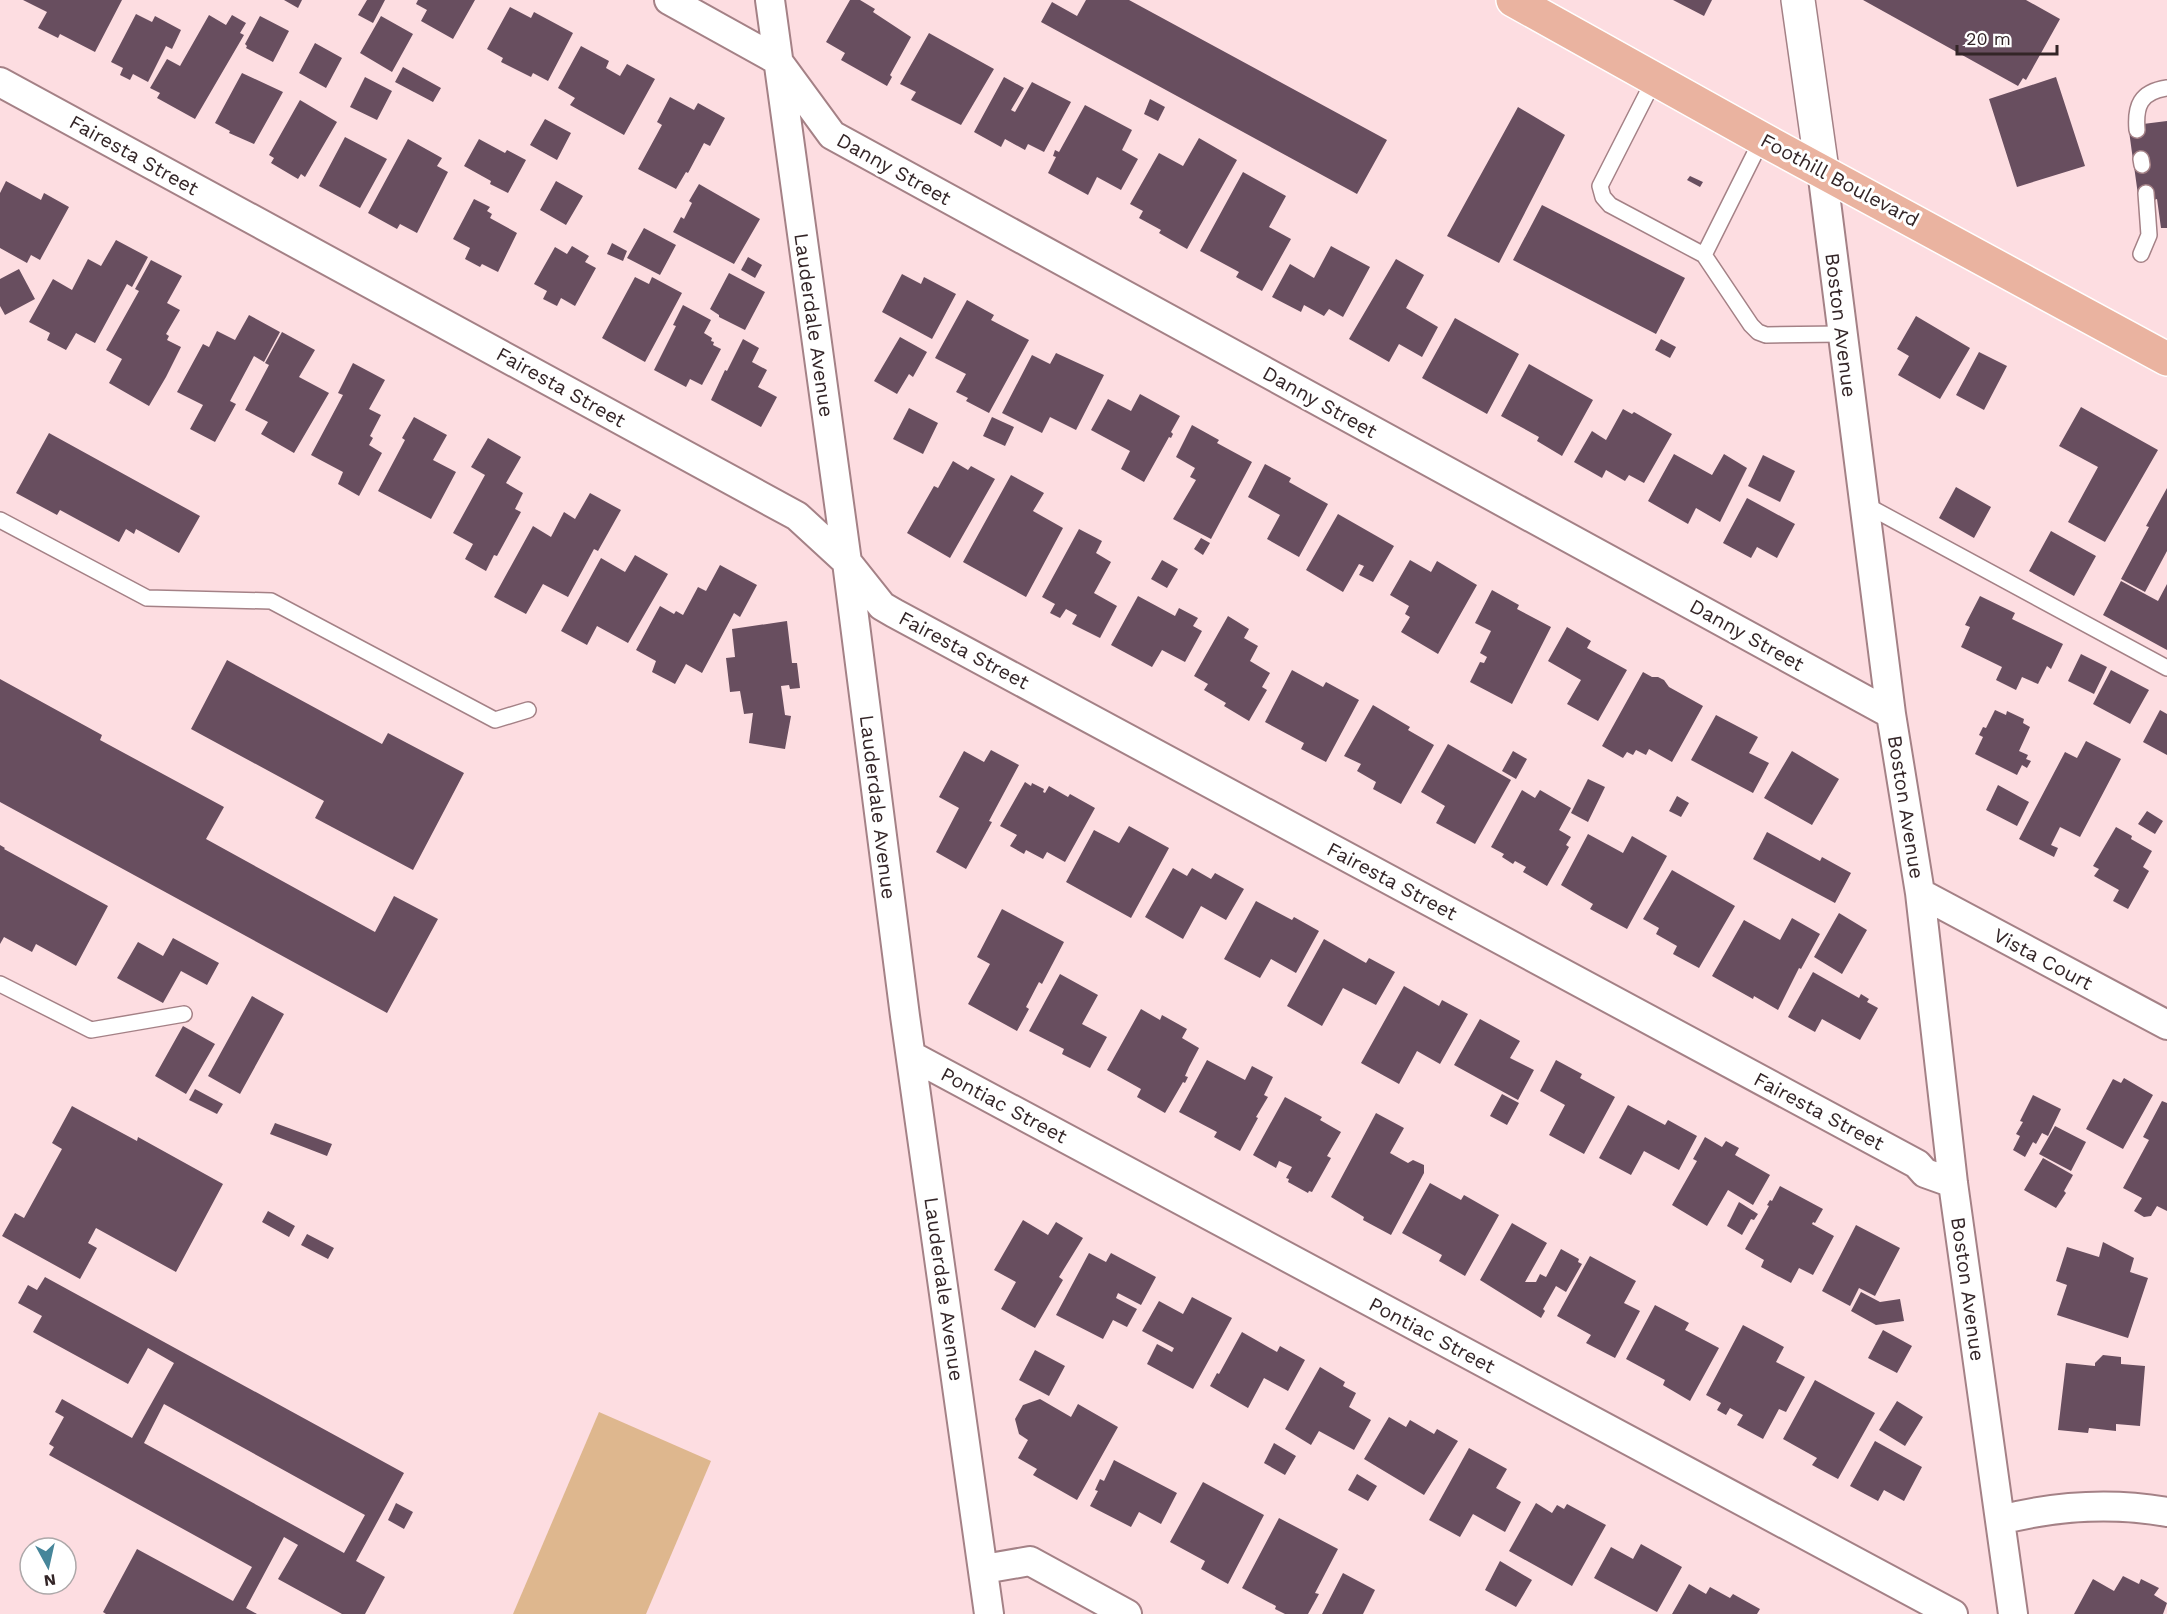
<svg xmlns="http://www.w3.org/2000/svg" width="2167" height="1614" font-family="'Work Sans',sans-serif">
<style>
.green{fill:#deb78e}
.building{fill:#684e5f;fill-rule:evenodd}
.lines{fill:none;stroke-linecap:round;stroke-linejoin:round}
.service-casing{stroke:#a48186;stroke-width:18}
.minor-casing{stroke:#a48186;stroke-width:32}
.tertiary-casing{stroke:#a48186;stroke-width:36}
.primary-casing{stroke:#fff;stroke-width:36}
.service{stroke:#fff;stroke-width:15}
.minor{stroke:#fff;stroke-width:28}
.tertiary{stroke:#fff;stroke-width:33}
.primary{stroke:#eab3a0;stroke-width:33}
.labels{text-anchor:middle;dominant-baseline:central;stroke-width:6;stroke-linejoin:round;paint-order:stroke}
.street-label{font-size:20px;fill:#332527;stroke:#fff}
</style>
<rect width="100%" height="100%" fill="#fddde1"/>
<path class="green" d="M599,1412l112,49 -65,153h-133z"/>
<path class="building" d="M23,0h99l-27,52 -35,-18 -2,4 -20,-10 9,-16z
M284,0h18l-4,8z
M367,0h18l-12,23 -15,-8z
M418,0h57l-22,39 -32,-18 6,-11 -11,-6z
M850,0h10l15,9 -2,3 38,25 -21,38 2,2 -5,9 -46,-26 4,-7 -19,-11z
M1086,0h43l258,140 -30,54 -316,-172 11,-20 25,14z
M1673,0h39l-8,16z
M1863,0h163l34,19 -34,61 -3,-2 -5,8z
M510,7l21,11 3,-6 39,21 -25,48 -15,-8 -2,4 -30,-15 2,-4 -16,-9z
M136,14l16,8 3,-6 26,14 -9,19 -6,-3 -18,36 -15,-8 -3,6 -10,-5 3,-7 -12,-6z
M209,15l17,10 6,-10 14,8 -6,10 4,2 -49,84 -38,-21 3,-5 -10,-5 17,-29 13,7z
M260,16l29,15 -16,31 -27,-14 1,-2 -2,-2z
M381,16l32,18 -21,38 -32,-19z
M929,33l65,36 -33,56 -50,-25 5,-8 -16,-8z
M315,43l27,15 -16,30 -27,-15z
M581,46l28,15 -3,7 14,8 7,-12 28,15 -31,56 -54,-30 5,-7 -17,-10z
M403,67l38,21 -8,14 -38,-20z
M242,73l41,19 -29,52 -25,-11 1,-2 -15,-8z
M365,77l27,14 -15,29 -27,-13z
M1004,77l20,11 -13,22 4,2 17,-30 39,20 -27,50 -16,-8 -3,6 -20,-11 -4,8 -27,-15z
M2056,77l29,89 -68,21 -28,-88z
M670,97l24,13 4,-7 27,15 -15,28 -6,-3 -16,30 -2,-1 -10,17 -38,-20 24,-44 -5,-3z
M1150,99l15,8 -7,14 -14,-7z
M300,100l37,22 -32,55 -4,-3 -3,5 -27,-16 3,-5 -5,-3z
M1085,105l47,25 -10,20 16,9 -17,31 -24,-13 -9,18 -40,-22 8,-16 -3,-1 2,-6 4,2z
M1518,107l47,28 -66,128 -52,-27z
M545,119l26,14 -14,27 -27,-15z
M2167,121v107h-6l-4,-29 -3,1 -1,-7 -15,2 -4,-29 14,-1 -1,-7 -14,2 -4,-29 15,-2 -1,-5z
M345,137l42,22 -27,49 -41,-22z
M1199,138l38,22 -50,89 -28,-16 2,-3 -22,-12 4,-7 -13,-7 29,-51 24,13z
M408,139l34,19 -5,8 11,6 -31,61 -17,-9 -3,5 -29,-16z
M479,139l26,14 2,-3 19,10 -18,33 -18,-9 1,-3 -27,-15z
M1243,172l43,24 -17,31 22,12 -29,52 -26,-14 3,-5 -39,-21z
M1690,176l13,6 -3,5 -13,-7z
M6,181l35,19 3,-7 25,14 -29,53 -9,-5 -4,8 -27,-15v-55z
M556,181l27,15 -17,29 -26,-15z
M699,184l61,35 -26,45 -61,-32 8,-15 3,2 8,-16 -3,-2z
M474,199l16,8 -3,4 5,3 -2,4 27,15 -19,39 -16,-8 -2,3 -15,-8 5,-11 -17,-9z
M1542,205l143,73 -29,56 -143,-74z
M644,228l32,17 -16,30 -33,-17z
M116,240l32,17 -16,30 -5,-3 -32,59 -19,-10 -10,17 -19,-10 3,-7 -21,-11 24,-43 19,11 16,-31 13,7z
M612,243l15,8 -4,10 -16,-7z
M572,246l17,10 -4,6 11,6 -21,38 -14,-8 -4,8 -14,-7 4,-8 -13,-7 21,-37 12,7z
M1331,246l39,21 -27,50 -14,-8 -5,7 -20,-11 -3,7 -29,-15 18,-33 24,14z
M748,257l14,8 -7,13 -14,-8z
M1396,259l28,16 -18,33 32,19 -16,30 -23,-13 -10,18 -40,-23z
M151,260l31,16 -15,27 13,7 -14,24 3,2 -2,4 14,7 -15,30 -17,29 -40,-23 13,-24 -16,-9 33,-59 -4,-2z
M19,269l16,30 -30,16 -5,-9v-27z
M729,273l36,19 -20,38 -26,-13v-2l-9,-6z
M902,274l19,10 3,-7 32,17 -24,45 -50,-27z
M635,277l14,7 3,-7 30,16 -37,69 -43,-24z
M967,300l27,15 -3,5 38,20 -40,73 -23,-12 2,-3 -12,-6 10,-18 -31,-16z
M683,305l28,15 -7,13 8,5 -1,3 3,1 -1,3 8,4 -19,36 -12,-6 -4,8 -32,-17 22,-44 -3,-1z
M249,315l31,17 -16,30 -10,-6 -24,45 6,3 -21,38 -25,-13 13,-24 -26,-13 26,-48 6,3 8,-16 18,9z
M1916,316l54,32 -30,51 -42,-24 11,-19 -12,-7z
M1455,318l64,36 -32,60 -65,-36z
M282,332l33,18 -16,27 30,16 -35,60 -33,-19 7,-12 -23,-12 24,-45 -4,-2z
M900,337l27,15 -14,25 -4,-3 -12,20 -23,-13z
M743,339l16,9 -7,14 15,8 -9,17 19,10 -16,30 -50,-27 14,-30 2,1z
M1661,339l15,8 -6,11 -15,-8z
M1979,352l28,14 -23,44 -28,-15z
M1056,353l48,22 -28,55 -26,-13 -8,16 -40,-20 30,-58 18,9z
M353,363l32,17 -16,29 12,6 -11,21 3,2 -4,7 13,8 -23,43 -21,-12 5,-12 -32,-17 32,-60 -5,-2z
M1529,364l64,36 -31,56 -25,-15 2,-4 -38,-21z
M1140,394l40,22 -9,16 2,2 -2,4 -2,-1 -25,45 -23,-13 9,-18 -39,-21 17,-31 23,12z
M2081,407l77,43 -53,92 -37,-20 30,-55 -39,-21z
M909,408l29,15 -15,31 -30,-15z
M1623,409l9,5 2,-2 38,22 -28,49 -15,-8 -4,6 -19,-11 -4,8 -28,-16 18,-31 14,9z
M414,417l33,18 -14,25 23,12 -25,47 -53,-28 27,-51 -3,-2z
M992,417l22,10 -9,19 -22,-10z
M1192,425l27,15 -2,3 35,19 -41,77 -38,-20 23,-39 -6,-3 5,-9 -19,-11z
M49,433l151,83 -21,37 -43,-24 -2,5 -8,-5 -7,13 -59,-32 -3,5 -41,-22z
M488,438l33,19 -15,26 17,10 -8,16 6,3 -24,44 -3,-1 -8,16 -21,-12 8,-15 -20,-11 32,-58 -14,-8z
M1674,454l38,21 12,-21 23,14 -27,54 -24,-14 -8,16 -40,-23z
M1763,455l32,16 -15,31 -32,-16z
M953,461l15,9 3,-4 24,13 -45,79 -43,-25 27,-47 4,2z
M1265,464l26,14 -2,4 39,22 -29,53 -32,-18 13,-24 -32,-18z
M1011,475l33,18 -11,18 30,17 -37,69 -63,-35z
M1956,487l35,20 -17,31 -35,-20z
M2167,488v63l-22,41 -24,-13 28,-52 -3,-1z
M590,493l31,17 -23,41 -4,-2 -26,48 -25,-13 -17,30 -32,-17 39,-71 18,11 13,-25 11,7z
M1747,498l48,26 -18,34 -20,-11 -6,11 -28,-15z
M1338,514l56,32 -21,36 -14,-7 5,-9 -5,-2 -16,28 -37,-22z
M1079,529l23,12 -6,12 15,9 -17,31 23,13 -17,32 -28,-14 5,-9 -11,-6 -6,9 -10,-5 5,-9 -13,-7z
M2051,531l45,25 -22,40 -45,-25z
M1201,538l9,5 -7,12 -9,-6z
M635,555l33,19 -40,69 -31,-17 -10,19 -26,-14 40,-73 24,14z
M1162,560l16,9 -11,19 -16,-9z
M1410,560l21,12 6,-11 40,24 -39,69 -37,-22 9,-15 -5,-3 4,-8 -19,-11z
M720,565l37,20 -17,32 -6,-4 -32,60 -16,-9 -11,20 -23,-12 4,-11 -20,-11 24,-44 14,8 2,-3 7,4 15,-28 8,4z
M2121,581l37,20 9,-17v66l-64,-35z
M1492,590l27,15 -2,4 34,18 -39,77 -42,-22 10,-20 4,1 3,-6 -7,-4 11,-22 -16,-8z
M1138,596l37,20 4,-8 19,10 -5,8 9,5 -17,31 -23,-12 -10,17 -41,-22z
M1980,596l35,17 -3,6 51,25 -12,25 -4,-3 -9,18 -16,-7 -6,13 -20,-10 6,-13 -41,-20 9,-20 -5,-2z
M1228,616l21,13 -5,9 14,8 -8,15 20,12 -8,14 5,3 -18,31 -25,-15 2,-3 -22,-13 4,-6 -14,-8z
M787,621l5,42h5l3,25 -10,1 -1,-4 -8,1 4,29 6,1 -6,33 -36,-6 4,-30 -9,1 -4,-23 -10,1 -4,-34 9,-1 -3,-28z
M1567,627l24,14 -4,7 40,22 -29,51 -31,-17 14,-24 -33,-19z
M2081,654l26,13 -13,27 -26,-13z
M227,660l155,84 6,-11 76,40 -51,97 -98,-52 9,-17 -133,-72z
M1292,670l31,17 3,-5 33,18 -33,62 -25,-13 3,-6 -39,-21z
M2111,670l38,20 -19,34 -37,-20z
M1643,672l9,5h6l6,3 5,7 34,19 -31,56 -23,-13 -3,6 -10,-5 -3,5 -6,-3 -4,6 -21,-12z
M0,679l102,56 -2,5 124,67 -18,32 169,93 19,-36 44,23 -51,94 -387,-211z
M1373,705l37,22 -2,3 26,15 -33,59 -28,-15 3,-7 -19,-11 4,-7 -17,-8z
M1995,710l11,5 1,-4 17,8 -1,4 7,4 -11,24 9,4 -2,4 5,2 -4,7 -5,-3 -5,10 -42,-21 8,-17 -4,-2 4,-8 3,1z
M2160,710l7,4v41l-24,-13z
M1716,715l42,22 -9,16 20,10 -16,30 -62,-33z
M2086,741l35,18 -41,78 -20,-10 -9,18 7,3 -4,9 -35,-18 46,-87 12,6z
M1448,744l63,36 -36,64 -39,-21 9,-17 -24,-14z
M991,750l28,15 -30,56 3,1 -26,47 -30,-17 23,-44 -20,-11 25,-46 20,11z
M1513,751l14,8 -11,20 -14,-8z
M1792,751l47,28 -27,46 -48,-27z
M1588,779l17,8 -17,35 -17,-9z
M1025,782l6,4 1,-3 12,6 -1,3 2,1 4,-7 19,11 2,-3 25,14 -30,54 -18,-10 -4,7 -17,-9 -2,4 -14,-8 7,-11 -17,-9z
M1998,785l31,17 -12,24 -31,-16z
M1522,790l13,8 5,-8 31,18 -12,22 12,7 -5,8 3,2 -22,39 -24,-14 3,-5 -11,-6 -2,3 -11,-7 2,-3 -13,-7z
M1677,796l12,7 -8,14 -12,-6z
M2147,811l16,10 -8,13 -17,-10z
M1129,826l40,22 -38,70 -65,-36 28,-52 25,13z
M2116,827l16,9 -1,3 21,12 -9,16 6,4 -21,38 -15,-8 6,-11 -25,-14 5,-7 -6,-3z
M1767,832l53,29 2,-4 29,16 -16,30 -82,-44z
M1588,834l35,19 9,-17 35,20 -40,73 -37,-20 3,-5 -32,-19z
M0,845l5,3 -1,1 104,57 -32,60 -40,-22 -4,8 -28,-15 -4,7z
M1173,868l14,8 5,-8 19,11 4,-6 29,16 -18,31 -25,-14 -18,33 -38,-22z
M1672,870l63,36 -36,62 -26,-14 4,-8 -21,-12 3,-6 -16,-9z
M1256,901l36,19 2,-3 25,14 -23,42 -25,-14 -11,19 -36,-19z
M1002,909l62,33 -22,42 -3,-2 -13,25 3,2 -12,22 -49,-27 22,-40 -13,-7z
M1839,913l28,17 -25,44 -28,-17z
M1792,918l28,16 -19,35 -2,-1 -21,42 -24,-14 -1,3 -41,-23 32,-56 36,20z
M173,938l46,25 -12,22 -26,-14 -18,32 -46,-25 21,-36 25,14z
M1324,939l42,24 3,-5 26,14 -19,33 -33,-17 -21,38 -35,-20z
M1813,972l46,26 2,-4 8,5 -2,3 11,6 -18,32 -38,-21 -7,13 -27,-15z
M1060,974l38,21 -16,29 25,13 -17,31 -28,-14 2,-5 -35,-18z
M1404,986l35,20 3,-6 26,14 -28,50 -23,-13 -18,33 -38,-21z
M252,996l32,18 -44,80 -32,-18z
M1141,1009l19,11 2,-5 25,14 -5,9 17,10 -10,19 -4,9 3,1 -3,6 -2,-1 -18,31 -28,-16 4,-8 -34,-19z
M1480,1019l40,22 -10,17 24,12 -16,30 -64,-35z
M183,1026l32,18 -29,50 -31,-18z
M1207,1060l38,20 7,-14 21,11 -9,18 4,2 -12,20 2,1 -18,33 -26,-14 3,-5 -38,-20z
M1556,1060l26,14 -2,4 35,19 -31,57 -35,-19 16,-30 -25,-14z
M2124,1078l29,17 -30,54 -37,-20 27,-50 8,4z
M195,1089l28,15 -6,10 -28,-14z
M1502,1094l17,9 -12,22 -17,-9z
M2033,1095l28,14 -13,27 -6,-3 -6,11 -3,-2 -8,15 -12,-7 7,-14 -4,-2 7,-12 -3,-1z
M1285,1097l37,20 -2,3 21,12 -14,24 4,2 -19,34 -3,-1 -1,2 -20,-11 1,-3 -3,-1 6,-11 -13,-6 -3,7 -23,-13z
M2162,1101l5,2v108l-10,-5 -6,10 -7,1 -10,-6 8,-13 -19,-10 26,-48 -6,-3z
M1628,1105l37,20 3,-5 29,16 -18,34 -35,-19 -13,24 -32,-17z
M72,1106l65,35 1,-4 85,47 -47,88 -80,-44 -8,15 9,5 -17,31 -78,-43 13,-23 9,5 38,-69 -10,-6z
M1376,1113l28,15 -14,25 18,10 5,-3 11,5v8l-33,62 -28,-15 1,-3 -33,-20z
M275,1123l57,21 -5,12 -57,-22z
M2055,1126l31,16 -15,29 -32,-17z
M1705,1137l17,10 4,-6 13,7 -4,7 35,20 -17,30 -25,-15 -21,36 -35,-21 25,-44 -4,-2z
M2043,1158l30,17 -9,16 2,2 -10,15 -32,-18z
M1430,1183l31,17 3,-5 35,20 -34,61 -26,-15 3,-6 -40,-22z
M1780,1186l43,23 -8,14 -2,-1 -1,2 22,12 -21,39 -14,-7 -8,15 -30,-16 3,-7 -19,-11 24,-43 -2,-1 3,-5 2,1z
M1739,1202l19,12 -4,6 -3,-1 -9,16 -15,-9z
M268,1211l27,15 -6,11 -27,-15z
M1023,1220l25,15 8,-13 27,16 -24,39 4,3 -28,48 -34,-19 15,-27 -22,-12z
M1512,1223l35,20 -22,39h11l4,-8 6,3 15,-28 18,10 -1,3 4,2 -16,28 -10,-6 -13,23 2,2 -4,7 -61,-38z
M1856,1225l44,23 -25,48 -16,-8 -9,18 -28,-15z
M307,1234l27,14 -6,11 -27,-14z
M2103,1242l31,16 -4,14 18,6 -20,60 -71,-23 10,-30 -11,-4 11,-34 32,10z
M1089,1253l17,9 5,-9 45,24 -15,28 -23,-12 -2,5 21,11 -10,18 -14,-7 -10,19 -47,-24z
M1590,1256l46,25 -12,22 16,8 -25,47 -29,-15 5,-8 -34,-19z
M45,1277l359,196 -48,88 29,16 -20,37h-23l-64,-35 20,-34 -14,-8 -38,71 11,6h-151l-3,-2 34,-63 96,52 19,-34 -203,-112 5,-8 -5,-3 15,-27 -9,-5 7,-13 70,39 42,-75 -26,-15 -20,36 -95,-52 9,-16 -24,-13 10,-18 9,5zM164,1404l201,111 -21,38 -200,-110z
M1861,1292l19,10 20,-3 4,22 -28,4 -25,-14z
M1192,1297l40,21 -39,71 -46,-25 10,-20 15,8 2,-4 -32,-17 17,-30 24,13z
M1655,1305l34,18 -4,7 34,18 -29,53 -27,-16 2,-5 -39,-21z
M1743,1325l41,22 -8,15 29,15 -19,35 -7,-3 -16,30 -26,-14 6,-10 -13,-7 -4,7 -9,-5 4,-7 -15,-8z
M1883,1330l29,16 -15,27 -29,-15z
M1242,1332l35,20 3,-6 25,14 -17,31 -24,-13 -16,30 -38,-22 7,-13 2,1z
M1035,1350l30,16 -16,30 -30,-16z
M2103,1355l18,2v7l24,2 -5,60 -24,-2v7l-27,-3 -1,5 -30,-3 8,-67 29,3v-3z
M1320,1367l25,15 -2,4 13,7 -7,14 22,13 -17,30 -35,-19 -8,14 -26,-16z
M1815,1380l60,33 -37,66 -26,-14 5,-7 -34,-19z
M1040,1399l31,18 7,-13 40,23 -41,73 -44,-25 4,-6 -19,-11 10,-18 -9,-6 -4,-15 8,-14z
M1897,1401l26,16 -18,29 -26,-16z
M1389,1417l17,10 4,-7 24,14 3,-5 21,12 -34,54 -60,-36z
M1875,1441l47,26 -18,34 -20,-11 -6,11 -28,-15z
M1274,1443l22,13 -11,19 -21,-12z
M1469,1448l38,21 -11,19 25,14 -16,30 -32,-18 -13,23 -31,-17z
M1114,1460l63,33 -16,31 -22,-12 -8,15 -41,-21 8,-15 -3,-1 5,-11 4,2z
M1357,1474l20,12 -9,15 -20,-11z
M1203,1482l61,33 -36,69 -27,-15 4,-8 -35,-19z
M396,1503l17,9 -9,17 -16,-9z
M1536,1503l16,10 5,-8 7,4 3,-5 39,21 -34,61 -63,-35z
M1279,1518l59,31 -23,44 4,1 -11,20h-23l-10,-5 1,-3 -34,-18z
M1641,1544l41,23 -25,45 -63,-34 17,-31 22,12z
M1500,1561l32,19 -16,27 -31,-17z
M1343,1573l32,17 -12,24h-41z
M2123,1576l16,8 2,-5 18,9 -5,7 13,8 -4,11h-89l19,-35 21,12z
M1689,1584l17,10 4,-7 20,11 3,-4 27,15 -3,5h-85z"/>
<g class="lines">
<defs>
<path id="service" d="M1655,78l-55,108 3,11 7,8 94,50
M2137,130c-2,-24 3,-38 30,-42
M1762,139l-58,116 47,70 7,7 8,3 76,-1
M2141,159l1,6
M2141,254l8,-19 -3,-42
M1864,504l303,164
M0,520l147,78 124,3 224,119 33,-10
M0,984l91,46 93,-16"/>
<path id="minor" d="M669,0l108,60 55,75 1059,579
M770,0l77,562 58,454 84,598
M0,82l797,434 50,46 35,44 12,7 1023,551 8,9 28,10
M1822,170l69,544 29,179 33,290 60,431
M1920,893l247,132
M912,1056l1041,558
M2000,1520c55,-14 110,-18 167,-8
M984,1569l46,-8 97,53"/>
<path id="tertiary" d="M1798,0l24,170"/>
<path id="primary" d="M1513,0l249,139 405,220"/>
</defs>
<use href="#service" class="service-casing"/>
<use href="#minor" class="minor-casing"/>
<use href="#tertiary" class="tertiary-casing"/>
<use href="#primary" class="primary-casing"/>
<use href="#service" class="service"/>
<use href="#minor" class="minor"/>
<use href="#tertiary" class="tertiary"/>
<use href="#primary" class="primary"/>
</g>
<g class="labels">
<g class="street-label">
<text transform="translate(134 155) rotate(29)">Fairesta Street</text>
<text transform="translate(894 169) rotate(29)">Danny Street</text>
<text transform="translate(1840 180) rotate(28)">Foothill Boulevard</text>
<text transform="translate(814 325) rotate(82)">Lauderdale Avenue</text>
<text transform="translate(1841 325) rotate(83)">Boston Avenue</text>
<text transform="translate(561 387) rotate(29)">Fairesta Street</text>
<text transform="translate(1320 402) rotate(29)">Danny Street</text>
<text transform="translate(1747 635) rotate(29)">Danny Street</text>
<text transform="translate(964 650) rotate(28)">Fairesta Street</text>
<text transform="translate(878 807) rotate(83)">Lauderdale Avenue</text>
<text transform="translate(1906 807) rotate(81)">Boston Avenue</text>
<text transform="translate(1392 881) rotate(28)">Fairesta Street</text>
<text transform="translate(2043 959) rotate(28)">Vista Court</text>
<text transform="translate(1004 1105) rotate(28)">Pontiac Street</text>
<text transform="translate(1819 1111) rotate(28)">Fairesta Street</text>
<text transform="translate(944 1289) rotate(82)">Lauderdale Avenue</text>
<text transform="translate(1968 1289) rotate(82)">Boston Avenue</text>
<text transform="translate(1432 1335) rotate(28)">Pontiac Street</text>
</g>
</g>
<g transform="translate(48 1566) rotate(172)"><circle r="28" fill="#ffffff" stroke="#ada8a9" stroke-width="1.5"/>
<path d="M0-4.5L10 22L0 15L-10 22Z" fill="#46869a"/>
<text y="-9" font-size="16" font-weight="bold" text-anchor="middle" fill="#332527">N</text>
</g>
<path d="M1957 45v9h100v-9" fill="none" stroke="#332527" stroke-width="3"/>
<text x="1966" y="45" font-size="18" fill="#332527" stroke="#ffffff" stroke-width="4.5" paint-order="stroke">20 m</text>
</svg>
